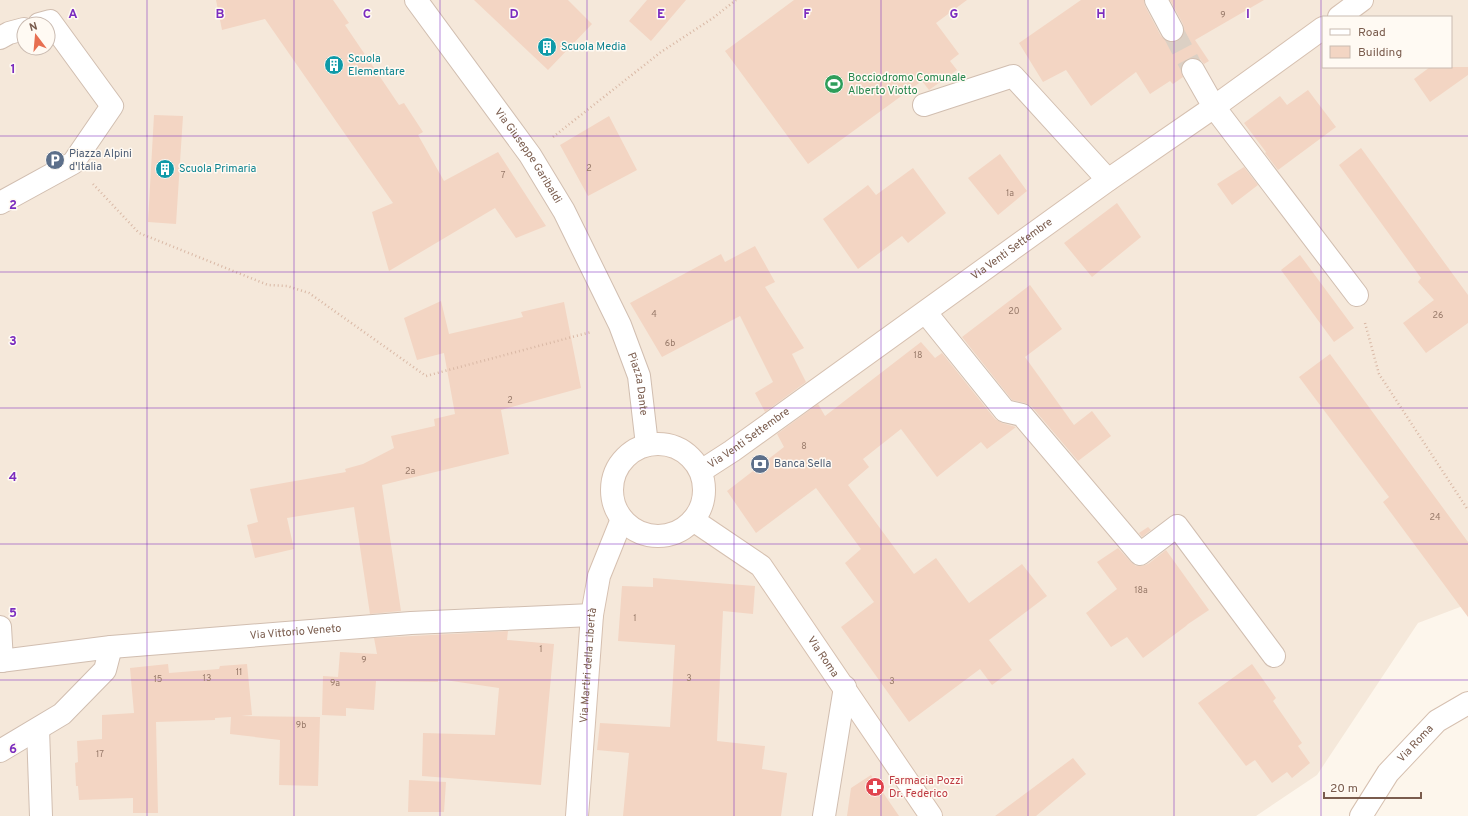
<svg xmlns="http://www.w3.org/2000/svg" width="1468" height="816" font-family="Overpass,sans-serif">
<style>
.residential{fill:#f5e8da;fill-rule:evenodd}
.building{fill:#f3d5c3}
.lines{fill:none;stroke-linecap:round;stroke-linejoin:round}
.street-tunnel{stroke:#dcd0c4;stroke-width:22;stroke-dasharray:22 11;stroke-linecap:butt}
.street-casing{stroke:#d1beb0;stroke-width:24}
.secondary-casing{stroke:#d6c0b0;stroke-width:24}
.path{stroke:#d9b8a5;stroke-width:2.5;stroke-dasharray:1 3;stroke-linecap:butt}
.street{stroke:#fff;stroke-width:22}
.secondary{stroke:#fff;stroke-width:22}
.grid{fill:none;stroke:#7b2cbf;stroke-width:1;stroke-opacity:0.55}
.labels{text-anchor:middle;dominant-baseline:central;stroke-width:3;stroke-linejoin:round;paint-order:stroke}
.number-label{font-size:9px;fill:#987a6a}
.culture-label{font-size:11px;fill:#0d838f;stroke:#fffaf3;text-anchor:start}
.leisure-label{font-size:11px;fill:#27864d;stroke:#fffaf3;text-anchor:start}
.service-label{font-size:11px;fill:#4e5e75;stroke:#fffaf3;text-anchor:start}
.street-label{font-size:11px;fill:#7a5c4d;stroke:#fffaf3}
.health-label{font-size:11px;fill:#be3a42;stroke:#fffaf3;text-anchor:start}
.grid-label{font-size:13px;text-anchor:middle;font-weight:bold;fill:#7b2cbf;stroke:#fffaf3;stroke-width:3;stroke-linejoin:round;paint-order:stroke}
</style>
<rect width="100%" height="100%" fill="#fdf6ec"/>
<path class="residential" d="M0,0h1468v604l-50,19 -101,152 -61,41h-1256zM1323,17h128v50h-128zM24,24h24v24h-24z"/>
<path class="building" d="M216,0h117l16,23 -4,2 54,80 5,-2 19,29 -5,3 26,46 54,-29 48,74 -30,12 -21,-30 -106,63 -17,-59 21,-9 -128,-184 -43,11z
M474,0h94l24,24 -44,46z
M647,0h39l-35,41 -22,-20z
M794,0h173l-31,23 23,31 -9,7 7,9 -28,20 -7,-9 -114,83 -83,-113z
M1081,0h63l1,6 16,30 5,5 6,1 6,-1 4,-4 2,-7 -1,-6 -13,-24h94l-69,40 14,21 -5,3 -4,-5 -7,-1 -6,1 -5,4 -1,7 2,7 -10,7 -3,-3 -20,13 -14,-22 -45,34 -25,-36 -23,12 -24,-39z
M1430,67h38v8l-38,27 -16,-23z
M1308,90l28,37 -58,43 -13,-17 1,-1 -22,-29 36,-27 7,9z
M154,115l29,1 -7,108 -28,-2z
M609,116l28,54 -49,26 -28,-51z
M1361,148l107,147v28l-42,30 -23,-30 31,-23 -16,-18 3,-4 -82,-113z
M1000,154l27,37 -29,24 -30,-37z
M1244,167l14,18 -26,20 -15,-21z
M913,168l33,45 -38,30 -6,-7 -44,33 -35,-50 45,-34 8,10z
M1117,203l24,34 -49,40 -28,-34z
M755,246l20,36 -10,5 39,61 -12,6 14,28 -41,30 -10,-19 18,-11 -33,-66 -78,41 -32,-54 91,-49 4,8z
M1300,255l54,73 -20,14 -53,-72z
M1030,285l32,44 -37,28 49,68 18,-14 19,25 -33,25 -46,-54 -7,-4 -13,-3 -50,-63z
M441,301l8,33 74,-17 -2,-5 43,-10 17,86 -80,22 8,44 -127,31 19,126 -31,3 -16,-107 -67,11 7,31 -39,9 -8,-33 11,-3 -8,-33 96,-17 -1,-3 18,-5 31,-16 -3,-12 44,-10 -1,-7 21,-5 -11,-61 -27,7 -13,-42z
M921,342l14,16 7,-5 53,66 7,4 14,4 -29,22 -6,-7 -44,35 -36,-48 -38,30 6,8 -21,18 66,89 22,-16 33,45 53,-39 25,32 -58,44 23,30 -20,15 -12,-16 -71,53 -68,-95 33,-25 -29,-39 16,-14 -45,-61 -60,45 -29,-42 57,-44 -7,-13 41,-30 7,12z
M1330,354l138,188v75l-85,-115 6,-5 -90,-120z
M1148,527l3,3 -9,7 -3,-4z
M1118,548l13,14 5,4h5l7,-2 18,-14 43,60 -21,14 -2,2 -43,32 -16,-21 -16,10 -25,-34 31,-24 -20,-27z
M653,578l102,8 -2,28 -30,-3 -6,130 48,5 -3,23 25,4 -6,43h-158l6,-63 -32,-3 3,-27 70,4 5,-82 -57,-4 4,-55 31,1z
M508,631l-1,9 47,4 -13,141 -119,-9 1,-43 72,2 4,-47 -61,-9v3l-62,-1 -2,29 -28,-2v8l-24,-1 1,-39 15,1 2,-25 37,2 -3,-16z
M168,664l1,9 50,-4 1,-3 27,-2 5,51 -11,1 79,1 -2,69 -39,-1 1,-45 -50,-6 1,-17 -16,1v2l-59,2 2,91h-25v-15l-54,2 -1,-14h-2l-1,-23 3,-1 -1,-21 25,-2v-24l32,-2 -4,-45z
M1252,664l24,34 -3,3 29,42 -4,3 12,17 -18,15 -5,-6 -15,11 -17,-23 -9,6 -48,-63z
M1073,758l13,16 -50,42h-41z
M871,775l28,41h-52l4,-28z
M409,780l37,2 -2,30h-36z"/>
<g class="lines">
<path class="street-tunnel" d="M1172,30l21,40"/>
<defs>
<g id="street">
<path id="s1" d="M416,0l114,155 34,56 56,114 19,51 8,69"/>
<path d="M1156,0l16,30"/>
<path d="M0,38l9,-5 15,-4"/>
<path d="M1193,70l21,37 143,188"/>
<path d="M924,105l89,-29 95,104"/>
<path d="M0,203l73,-40 39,-57 -62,-85 -11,3"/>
<path d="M926,313l79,98 17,4 118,139 37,-28 97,130"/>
<path d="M0,627l2,34"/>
<path id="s2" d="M0,661l111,-14 300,-24 181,-8"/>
<path d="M38,729l3,87"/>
<path d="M0,751l62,-37 43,-44 6,-23"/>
<path d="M824,816l21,-129"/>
</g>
<g id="secondary">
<path d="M1339,17l23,-17"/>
<circle cx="658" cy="490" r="46"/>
<path id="s3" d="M701,471l31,-20 376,-271 106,-73 109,-79"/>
<path id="s4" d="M693,520l68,46 170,250"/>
<path id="s5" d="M577,816l15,-201 7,-39 23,-57"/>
<path id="s6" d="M1361,816l27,-43 49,-52 31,-18"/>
</g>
</defs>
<use href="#street" class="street-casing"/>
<use href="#secondary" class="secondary-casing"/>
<path class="path" d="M553,137l108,-85 52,-34 23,-18
M93,184l46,49 129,52 19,1 22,7 117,83 165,-44
M1365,323l14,51 89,136"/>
<use href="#street" class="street"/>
<use href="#secondary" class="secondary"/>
</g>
<path class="grid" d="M147,0v816M294,0v816M440,0v816M587,0v816M734,0v816M881,0v816M1028,0v816M1174,0v816M1321,0v816M0,136h1468M0,272h1468M0,408h1468M0,544h1468M0,680h1468"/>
<defs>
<symbol id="building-disc" viewBox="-11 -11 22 22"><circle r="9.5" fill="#0f9aa8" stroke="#fffaf3"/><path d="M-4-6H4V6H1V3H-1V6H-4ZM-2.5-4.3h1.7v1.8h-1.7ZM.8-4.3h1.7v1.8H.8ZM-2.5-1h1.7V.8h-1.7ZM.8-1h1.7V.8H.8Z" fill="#fff"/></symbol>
<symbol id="stadium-disc" viewBox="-11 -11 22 22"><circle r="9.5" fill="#2e9e5b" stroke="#fffaf3"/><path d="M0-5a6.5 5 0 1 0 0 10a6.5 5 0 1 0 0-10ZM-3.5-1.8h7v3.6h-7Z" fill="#fff"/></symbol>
<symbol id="parking-disc" viewBox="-11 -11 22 22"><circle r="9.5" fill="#5c6f8a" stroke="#fffaf3"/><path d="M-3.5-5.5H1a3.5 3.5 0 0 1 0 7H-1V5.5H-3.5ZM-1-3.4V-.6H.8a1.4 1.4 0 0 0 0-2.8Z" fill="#fff"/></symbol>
<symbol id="bank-disc" viewBox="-11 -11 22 22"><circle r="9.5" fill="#5c6f8a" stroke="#fffaf3"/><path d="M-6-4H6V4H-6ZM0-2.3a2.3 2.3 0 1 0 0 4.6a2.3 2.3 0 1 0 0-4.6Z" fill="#fff"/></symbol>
<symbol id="pharmacy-disc" viewBox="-11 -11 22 22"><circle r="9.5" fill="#e0444e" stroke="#fffaf3"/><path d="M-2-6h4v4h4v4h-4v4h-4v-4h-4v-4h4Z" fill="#fff"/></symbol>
</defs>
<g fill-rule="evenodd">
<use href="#building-disc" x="536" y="36" width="22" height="22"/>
<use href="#building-disc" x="323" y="54" width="22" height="22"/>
<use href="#stadium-disc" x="823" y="73" width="22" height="22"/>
<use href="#parking-disc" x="44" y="149" width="22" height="22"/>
<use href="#building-disc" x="154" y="158" width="22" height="22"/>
<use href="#bank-disc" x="749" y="453" width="22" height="22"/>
<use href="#pharmacy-disc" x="864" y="776" width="22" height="22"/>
</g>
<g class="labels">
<g class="number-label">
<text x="1223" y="15">9</text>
<text x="589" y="168">2</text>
<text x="503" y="175">7</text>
<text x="1010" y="193">1a</text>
<text x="1014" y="311">20</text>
<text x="654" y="314">4</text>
<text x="1438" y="315">26</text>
<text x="670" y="343">6b</text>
<text x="918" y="355">18</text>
<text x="510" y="400">2</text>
<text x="804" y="446">8</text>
<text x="410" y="471">2a</text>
<text x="1435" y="517">24</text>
<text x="1141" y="590">18a</text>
<text x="635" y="618">1</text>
<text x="541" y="649">1</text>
<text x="364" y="660">9</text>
<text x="239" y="672">11</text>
<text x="207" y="678">13</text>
<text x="689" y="678">3</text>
<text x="158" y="679">15</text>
<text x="892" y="681">3</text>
<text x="335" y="683">9a</text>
<text x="301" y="725">9b</text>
<text x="100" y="754">17</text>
</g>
<g class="culture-label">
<text x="561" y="47">Scuola Media</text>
<text x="348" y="59">Scuola<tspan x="348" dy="13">Elementare</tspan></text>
<text x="179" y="169">Scuola Primaria</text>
</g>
<g class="leisure-label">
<text x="848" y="78">Bocciodromo Comunale<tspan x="848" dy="13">Alberto Viotto</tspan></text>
</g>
<g class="service-label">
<text x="69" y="154">Piazza Alpini<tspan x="69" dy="13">d'Italia</tspan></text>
<text x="774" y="464">Banca Sella</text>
</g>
<g class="street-label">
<text stroke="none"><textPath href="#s1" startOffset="192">Via Giuseppe Garibaldi</textPath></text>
<text stroke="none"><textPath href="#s3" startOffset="382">Via Venti Settembre</textPath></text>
<text stroke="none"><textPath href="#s1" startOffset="447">Piazza Dante</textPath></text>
<text stroke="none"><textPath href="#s3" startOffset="58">Via Venti Settembre</textPath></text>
<text stroke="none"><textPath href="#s2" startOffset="297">Via Vittorio Veneto</textPath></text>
<text stroke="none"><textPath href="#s4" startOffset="192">Via Roma</textPath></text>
<text stroke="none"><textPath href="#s5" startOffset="151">Via Martiri della Libertà</textPath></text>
<text stroke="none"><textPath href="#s6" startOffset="91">Via Roma</textPath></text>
</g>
<g class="health-label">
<text x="889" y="781">Farmacia Pozzi<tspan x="889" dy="13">Dr. Federico</tspan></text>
</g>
</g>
<g class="grid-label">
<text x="73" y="18">A</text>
<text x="220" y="18">B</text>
<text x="367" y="18">C</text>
<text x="514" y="18">D</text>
<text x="661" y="18">E</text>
<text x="807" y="18">F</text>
<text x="954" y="18">G</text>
<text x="1101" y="18">H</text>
<text x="1248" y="18">I</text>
<text x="13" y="73">1</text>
<text x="13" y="209">2</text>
<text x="13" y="345">3</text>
<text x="13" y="481">4</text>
<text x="13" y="617">5</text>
<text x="13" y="753">6</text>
</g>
<rect x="1322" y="16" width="130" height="52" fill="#fffaf3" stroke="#cabbb1"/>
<rect x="1330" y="29" width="20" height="6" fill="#ffffff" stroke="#cabbb1"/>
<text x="1358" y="36" font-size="12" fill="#7a5c4d">Road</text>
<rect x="1330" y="46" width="20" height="12" fill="#f3d5c3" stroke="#cabbb1"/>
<text x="1358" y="56" font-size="12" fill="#7a5c4d">Building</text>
<g transform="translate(36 36) rotate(344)"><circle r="19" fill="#fffaf3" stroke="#cabbb1"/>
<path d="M0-3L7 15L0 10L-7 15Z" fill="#e76f51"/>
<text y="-6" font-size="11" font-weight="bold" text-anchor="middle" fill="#7a5c4d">N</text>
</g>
<path d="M1324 792v6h97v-6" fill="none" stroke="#7a5c4d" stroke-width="2"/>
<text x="1330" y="792" font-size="12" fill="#7a5c4d" stroke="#fffaf3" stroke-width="3" paint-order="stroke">20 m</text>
</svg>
